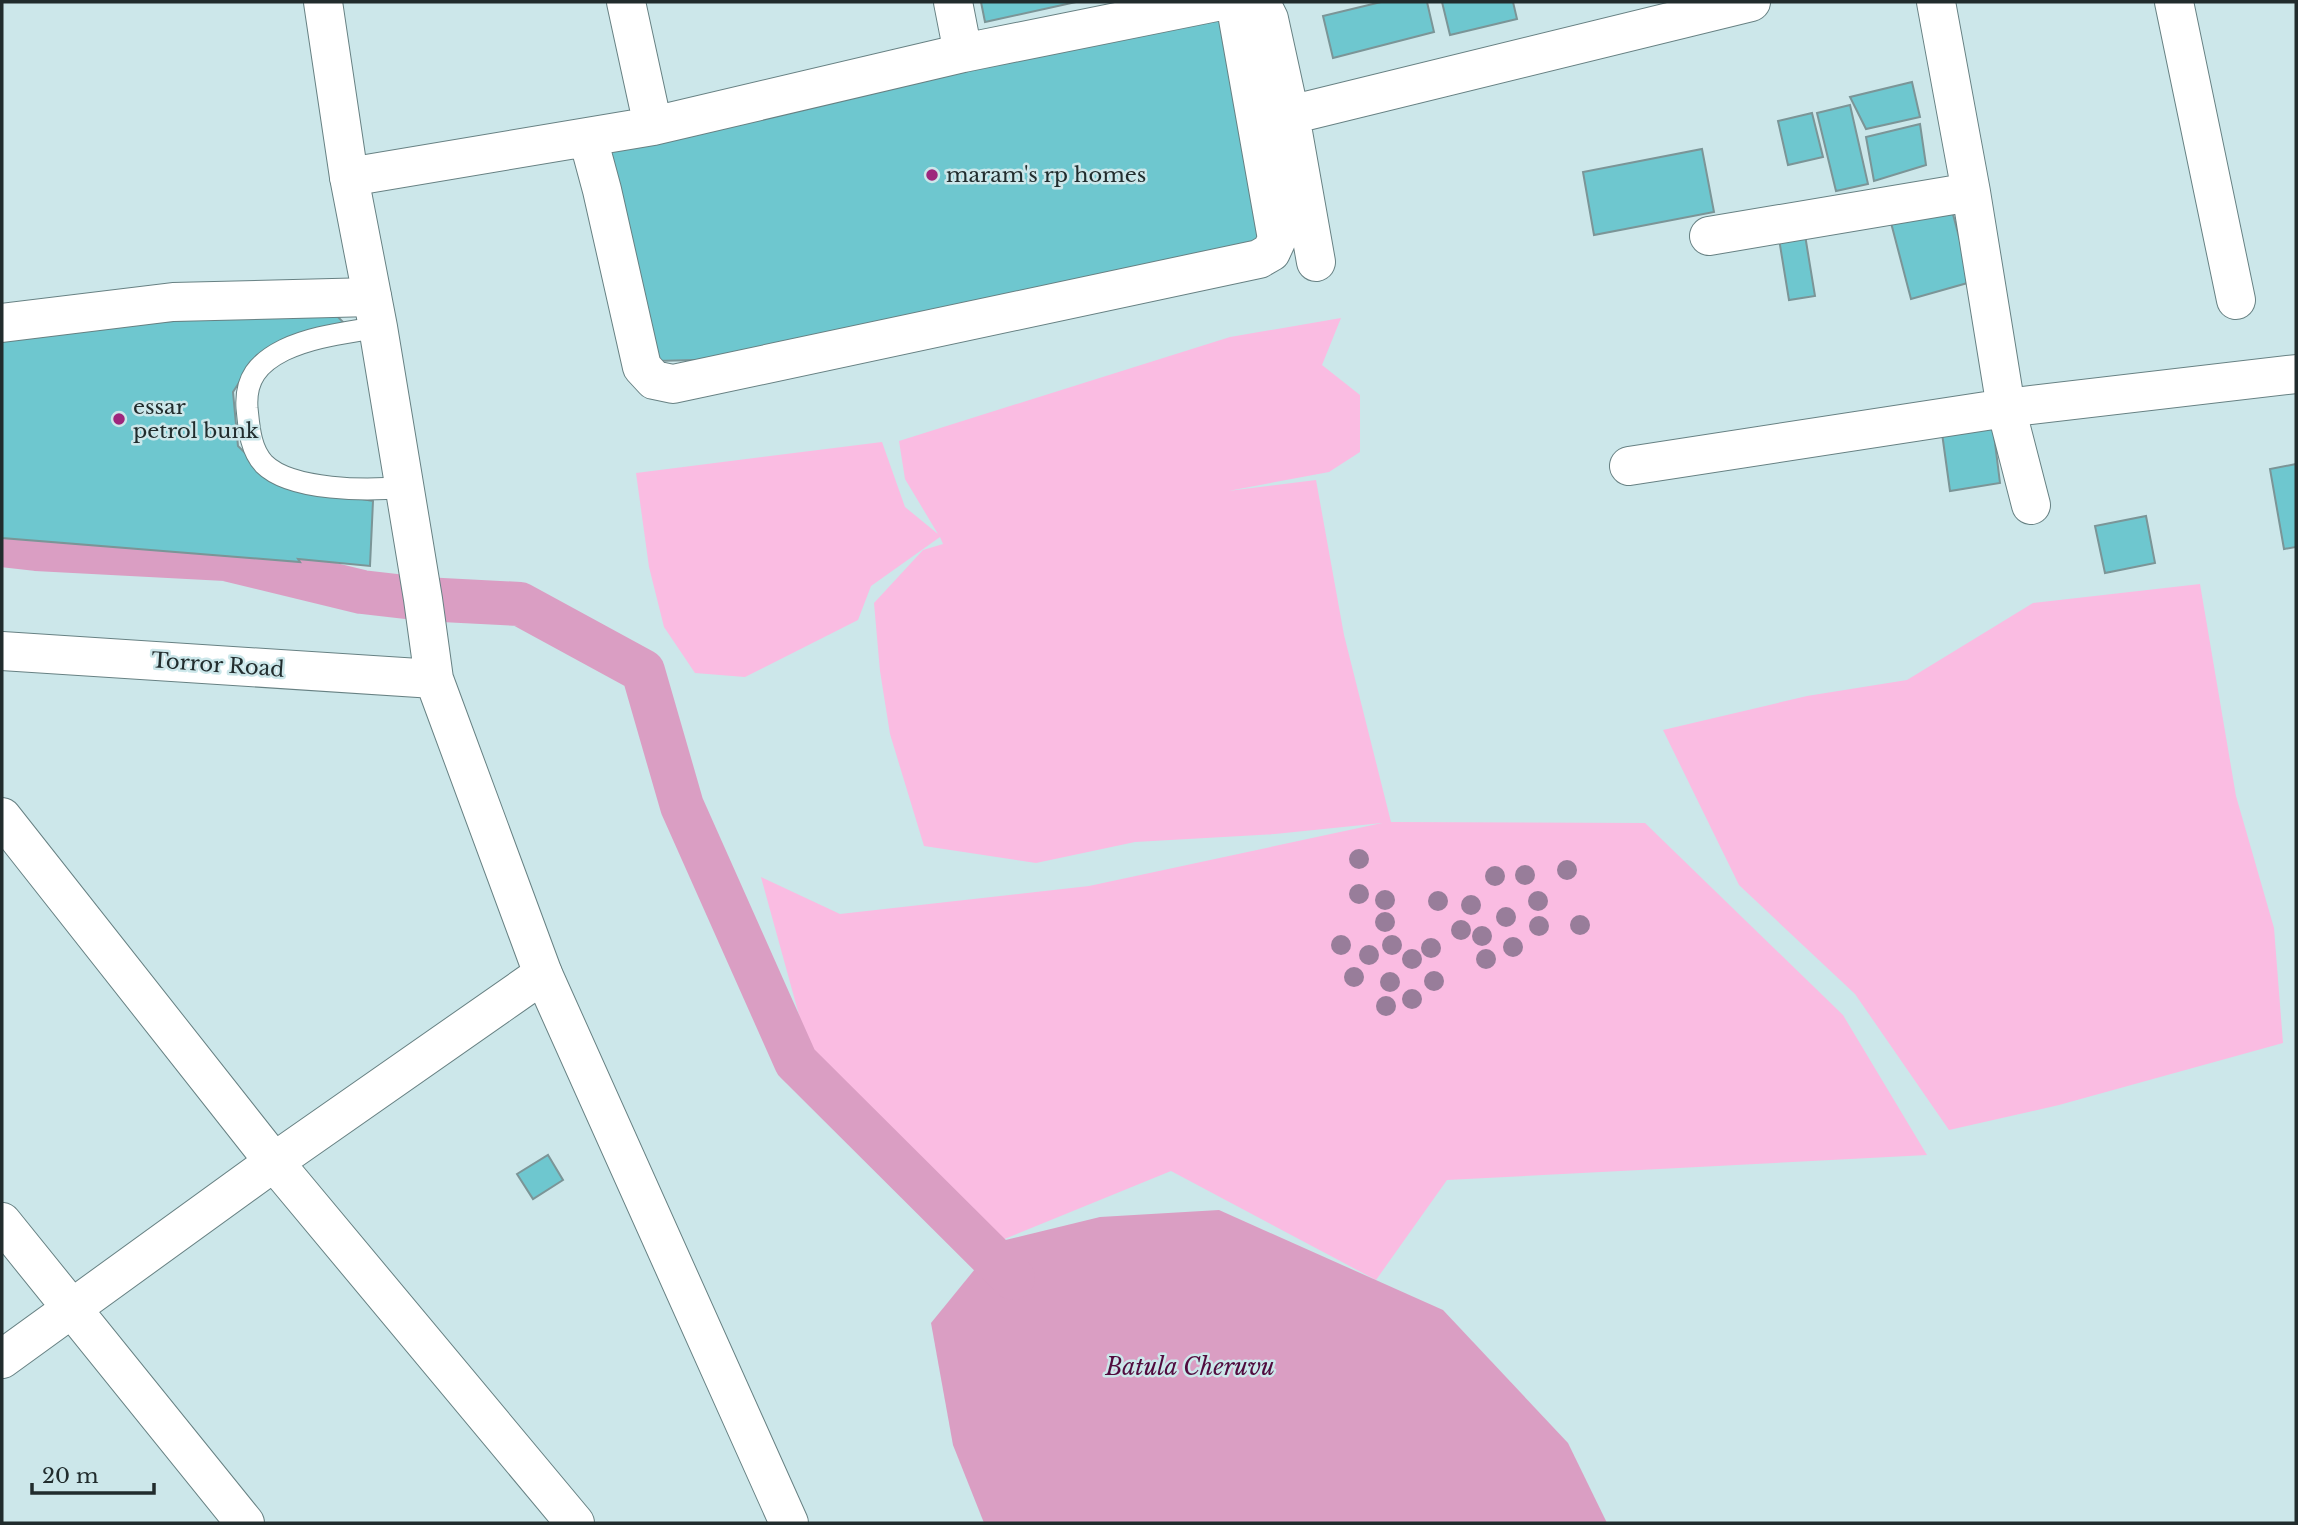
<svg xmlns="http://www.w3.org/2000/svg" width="2298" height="1525" font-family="'Libre Baskerville',serif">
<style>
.green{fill:#fabce2}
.water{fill:#da9ec3}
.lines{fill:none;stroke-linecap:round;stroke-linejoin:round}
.canal{stroke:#da9ec3;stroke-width:44}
.building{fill:#6ec7cf;stroke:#7b9597;stroke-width:2}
.lane-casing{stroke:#678183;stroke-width:23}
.street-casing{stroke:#678183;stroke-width:40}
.secondary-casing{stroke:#678183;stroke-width:40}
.lane{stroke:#fff;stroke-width:21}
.street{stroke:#fff;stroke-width:38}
.secondary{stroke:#fff;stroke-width:38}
.tree{fill:#987d9a}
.poi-dot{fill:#9e267d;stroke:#cce7ea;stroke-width:2.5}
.labels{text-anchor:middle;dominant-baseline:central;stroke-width:5;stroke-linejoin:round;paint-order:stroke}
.poi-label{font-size:21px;fill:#212c2d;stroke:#cce7ea;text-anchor:start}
.street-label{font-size:21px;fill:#212c2d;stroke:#cce7ea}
.water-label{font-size:23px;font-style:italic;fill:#510b3e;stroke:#cce7ea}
</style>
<rect width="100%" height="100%" fill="#cce7ea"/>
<path class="green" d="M1341,318l-19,47 38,30v57l-31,20 -101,19 88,-11 28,155 47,187 254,1 198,192 84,140 -480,25 -71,100 -205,-109 -174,71 -179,-158 -57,-207 79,37 249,-28 293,-63 -107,11 -140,8 -99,21 -112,-17 -34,-112 -10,-63 -6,-68 49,-53 20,-6 -3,-7 -69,49 -13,34 -113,57 -50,-4 -31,-46 -15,-60 -13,-94 246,-31 23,65 33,27 -33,-55 -6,-38 331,-104z
M2200,584l36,212 38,132 9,115 -224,62 -110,25 -94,-136 -116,-109 -76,-155 144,-34 100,-16 126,-77z"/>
<path class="water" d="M1219,1210l224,100 125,133 39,80h-623l-31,-78 -22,-122 66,-81 103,-25z"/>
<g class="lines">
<path class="canal" d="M2,545l34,4 190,10 136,33 61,7 97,5 123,67 39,135 114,256 217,216"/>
</g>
<path class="building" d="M981,2h95l-91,20z
M1220,2l45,240 -529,117 -81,2 -63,-208z
M1381,2h46l7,30 -101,26 -10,-42z
M1442,2h71l4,17 -67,16z
M1912,82l8,35 -54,12 -16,-32z
M1850,105l18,79 -32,7 -19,-78z
M1812,113l11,44 -35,8 -10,-44z
M1920,124l6,41 -52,16 -8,-44z
M1702,149l12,63 -120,23 -11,-63z
M1950,203l21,79 -60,17 -21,-80z
M1805,235l10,61 -26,4 -10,-61z
M331,310l14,14 -88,31 -24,37 5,54 31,30 28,11 76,14 -3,65 -72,-7 2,3 -298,-24v-205z
M1992,419l8,64 -50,8 -9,-65z
M2296,464v83l-12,2 -14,-80z
M2146,516l9,47 -50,10 -10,-47z
M548,1155l15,25 -30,19 -16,-25z"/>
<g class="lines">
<defs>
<path id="lane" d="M378,327c-32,6 -65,9 -94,23 -26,13 -39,29 -37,58 2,19 3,41 17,56 27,27 105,27 140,23"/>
<path id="street" d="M626,2l27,124
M1254,2l9,5 6,12 21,96 461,-113
M1936,2l35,190 35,216 25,97
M2174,2l62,298
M963,53l253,-51
M1290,115l26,147
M590,137l2,16 10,37 40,177 12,13 19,4 586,-125 12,-7 6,-13 -42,-237
M349,177l304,-51 310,-73 -10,-51
M1709,236l262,-44
M2,323l171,-21 199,-5
M1629,466l377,-58 290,-34
M2,817l272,345 301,361
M2,1222l243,301
M2,1359l272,-197 269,-188"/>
<path id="secondary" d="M323,2l26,175 29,150 45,272 11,80 109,295 246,549
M2,651l432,28"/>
</defs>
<use href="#lane" class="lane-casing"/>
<use href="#street" class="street-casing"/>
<use href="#secondary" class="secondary-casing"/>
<use href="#lane" class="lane"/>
<use href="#street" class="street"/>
<use href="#secondary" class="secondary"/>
</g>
<g class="tree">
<circle cx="1359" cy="859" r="10"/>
<circle cx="1567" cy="870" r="10"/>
<circle cx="1525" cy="875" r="10"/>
<circle cx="1495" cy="876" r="10"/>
<circle cx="1359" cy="894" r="10"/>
<circle cx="1385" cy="900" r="10"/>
<circle cx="1438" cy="901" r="10"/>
<circle cx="1538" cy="901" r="10"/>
<circle cx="1471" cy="905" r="10"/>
<circle cx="1506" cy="917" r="10"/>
<circle cx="1385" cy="922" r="10"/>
<circle cx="1580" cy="925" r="10"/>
<circle cx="1539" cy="926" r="10"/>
<circle cx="1461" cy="930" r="10"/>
<circle cx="1482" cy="936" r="10"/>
<circle cx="1341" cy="945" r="10"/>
<circle cx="1392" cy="945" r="10"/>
<circle cx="1513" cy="947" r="10"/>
<circle cx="1431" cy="948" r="10"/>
<circle cx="1369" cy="955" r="10"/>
<circle cx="1412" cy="959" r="10"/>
<circle cx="1486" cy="959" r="10"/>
<circle cx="1354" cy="977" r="10"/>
<circle cx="1434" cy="981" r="10"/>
<circle cx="1390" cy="982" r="10"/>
<circle cx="1412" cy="999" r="10"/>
<circle cx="1386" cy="1006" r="10"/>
</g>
<g class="poi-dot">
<circle cx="932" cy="175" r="7"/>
<circle cx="119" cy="419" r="7"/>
</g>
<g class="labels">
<g class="poi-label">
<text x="946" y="175">maram's rp homes</text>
<text x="133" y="407">essar<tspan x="133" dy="24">petrol bunk</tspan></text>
</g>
<g class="street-label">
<text transform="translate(218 665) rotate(4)">Torror Road</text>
</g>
<g class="water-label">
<text x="1190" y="1367">Batula Cheruvu</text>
</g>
</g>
<rect width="2298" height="1525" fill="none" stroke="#212c2d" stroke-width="7"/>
<path d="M32 1483v10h122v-10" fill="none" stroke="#212c2d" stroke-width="3.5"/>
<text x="42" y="1483" font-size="21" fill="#212c2d" stroke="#cce7ea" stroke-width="5" paint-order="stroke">20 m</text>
</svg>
